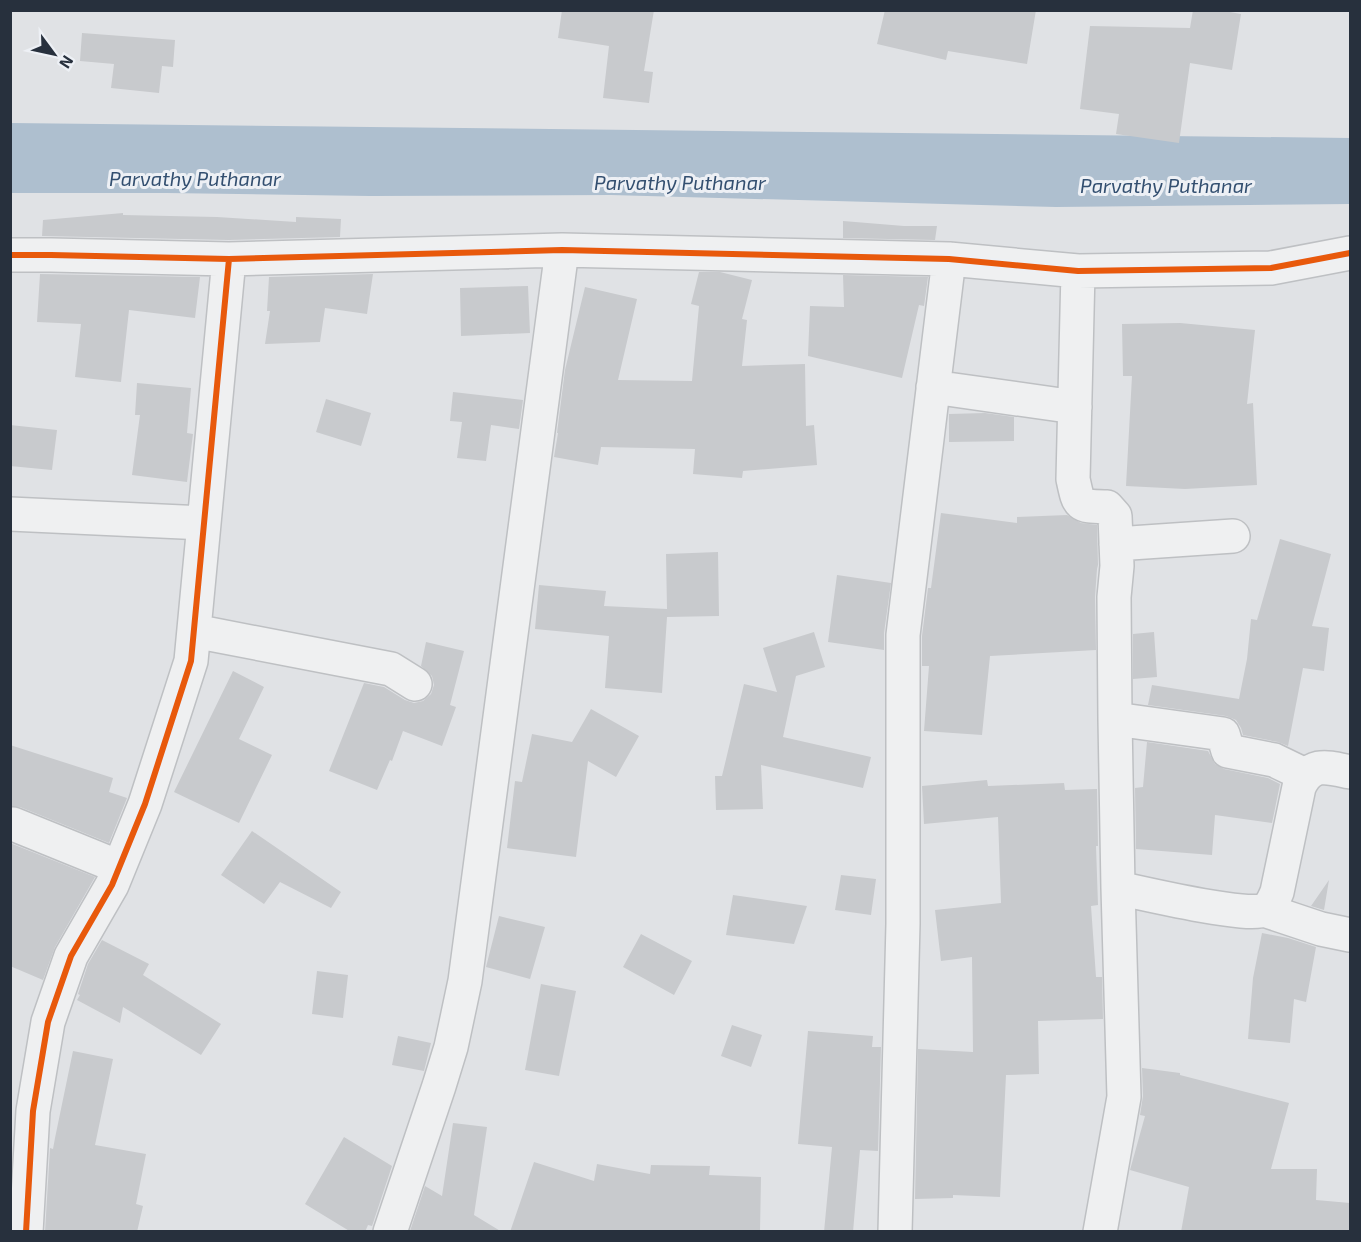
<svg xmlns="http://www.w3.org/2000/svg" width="1361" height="1242" font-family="'Exo 2',sans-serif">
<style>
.water{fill:#aebfcf}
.building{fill:#c8cacd}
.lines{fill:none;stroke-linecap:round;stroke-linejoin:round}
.minor-casing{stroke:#bec0c3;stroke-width:36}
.minor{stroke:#eff0f1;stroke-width:33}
.cycleway-casing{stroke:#edf0f5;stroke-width:10}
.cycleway{stroke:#e8590c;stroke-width:6}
.labels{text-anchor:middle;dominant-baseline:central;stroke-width:6;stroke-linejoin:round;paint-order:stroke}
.water-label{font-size:20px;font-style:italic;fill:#334f70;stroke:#edf0f5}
</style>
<rect width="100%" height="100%" fill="#e0e2e5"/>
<path class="water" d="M11,123l1339,15v66l-294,3 -445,-12 -241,1 -203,-3h-156z"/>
<path class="building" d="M562,10h92l-10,61 9,1 -4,31 -46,-5 6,-52 -51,-8z
M885,10h151l-9,54 -79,-13 -2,9 -69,-16z
M1193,10h26l22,4 -9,56 -42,-7 -11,80 -63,-9 3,-20 -39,-5 10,-83 100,2z
M82,33l93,7 -2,27 -11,-1 -3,27 -48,-5 3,-24 -34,-3z
M123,213v2l94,2 79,5v-5l45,2 -1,18 -111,3 -187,-4 1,-16z
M843,221l61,5h33l-2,14 -92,-2z
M699,272h21l32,8 -10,39 5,1 -5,46 63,-2 1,62 8,-1 3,40 -74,6 -1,7 -49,-4 2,-25 -94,-2 -3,18 -44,-8 4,-24h-1l8,-63 20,-83 52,12 -19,81 74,1 7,-75 -8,-2z
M40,274l160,3 -5,41 -66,-8 -8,72 -46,-5 6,-53 -44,-2z
M373,274l-6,40 -42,-6 -5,34 -55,2 5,-33h-3l2,-34z
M843,275l85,2 -4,29 -5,-1 -17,73 -94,-22 2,-50 34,1z
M528,286l2,47 -69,3 -1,-48z
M1180,323l75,7 -8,74 6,-1 4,82 -72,4 -59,-3 6,-110h-9l-1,-52z
M137,383l54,5 -4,45 6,1 -6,48 -55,-7 8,-60h-5z
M453,392l70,8 -4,29 -28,-4 -5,36 -29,-3 5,-36 -12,-1z
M326,399l45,14 -10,33 -45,-14z
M985,413l29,4v24l-65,1v-28z
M10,425l47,5 -5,40 -42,-4z
M941,513l76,10v-6l50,-2 14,8 16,2 1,40 -1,4 -2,28 1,53 -106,6 -8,79 -58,-4 5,-65h-7v-30l6,-48h3z
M1280,539l51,15 -19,72 17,2 -5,43 -21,-3 -15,78 -10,-4 -35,-7 -2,-7 -5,-8 -10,-4 -78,-11 4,-20 87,14 8,-40 4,-40 6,1z
M718,552l1,64 -52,1 -5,76 -57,-5 4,-52 -74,-7 4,-44 67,6 -2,15 63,3 -1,-55z
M837,575l54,8 -7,50v17l-56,-8z
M814,632l11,35 -29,9 -13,61 88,20 -8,31 -102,-23 2,44 -47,1 -1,-34h7l22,-92 33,8 -14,-44z
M1154,632l3,45 -24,2v-45z
M426,642l38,9 -14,54 6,2 -14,39 -39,-15 -11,30 -2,-1 -13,30 -48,-19 35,-88 20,4 21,13 9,3 9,-2 8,-7 3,-9 -2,-9 -11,-10z
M233,671l31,16 -25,52 33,16 -33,68 -65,-31z
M591,709l48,27 -23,41 -28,-16 -12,96 -69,-9 8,-67 7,1 10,-48 40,8z
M1147,742l61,9 7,13 9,5 44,9 12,6 -8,39 -57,-8 -3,40 -76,-6 -1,-61 8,-1z
M10,745l103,33 -4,14 18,6 -18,45 -89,-36 -10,-1z
M987,780l1,6 76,-3 1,7 32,-1 1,57h-2l2,59 -7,1 5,71h6l1,42 -65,2 1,53 -33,1 -6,122 -47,-2v3l-38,1 3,-150 55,3 -1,-95 -31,4 -6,-51 66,-7 -3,-86 -74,7 -2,-38z
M252,831l89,61 -10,16 -51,-26 -16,22 -43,-29z
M10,843l85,34 -40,70 -12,33 -33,-14z
M841,875l35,4 -5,36 -36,-5z
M1329,880l-5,30 -13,-4z
M733,895l74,11 -13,38 -68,-9z
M499,916l46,11 -15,52 -44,-12z
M1262,933l26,5 28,9 -10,55 -12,-3 -4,44 -42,-4 5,-61z
M641,934l51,27 -18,34 -51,-28z
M102,940l47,24 -6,11 78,49 -20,31 -78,-48 -3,16 -43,-23 3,-5 -2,-1 10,-30z
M317,971l31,4 -5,43 -31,-4z
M541,984l35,7 -17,85 -34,-6z
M732,1025l30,10 -11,32 -30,-11z
M808,1031l65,5 -1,11h9l-3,104 -18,-1 -7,82h-29l8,-85 -34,-3z
M398,1036l33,7 -7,28 -32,-6z
M73,1051l40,8 -18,86 51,9 -10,50 7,2 -6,26h-92l5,-84 3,1 2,-11z
M1142,1068l38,5v2l109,28 -18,66h46l-1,31 34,3v29h-169l8,-45 -59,-17 15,-54 -5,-1 3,-19z
M453,1123l34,4 -13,88 28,17 -92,-1 15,-45 17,10z
M344,1137l48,29 -20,60 -4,-1 -3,7h-14l-46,-28z
M534,1162l60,19 3,-17 53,10 1,-9 59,1 -1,9 52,2 -1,54 -52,-1v2h-198z"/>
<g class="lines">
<defs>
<path id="minor" d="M10,255h41l178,4 333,-9 387,9 129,12 193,-3 79,-15
M1078,271l-5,208c6,28 5,27 34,28l8,9 2,50 -3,31 1,122 3,169 6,209 -24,135
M933,387l142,20
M10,514l194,9
M1116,544l117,-8
M194,631l197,38 24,15
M1115,719l108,15 5,17 46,9 31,15
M13,824l106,43
M1118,888c23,5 130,30 146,22 7,-3 10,-11 13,-18l22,-105c12,-26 28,-20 51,-15
M1264,910l57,19 29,6
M26,1232l7,-121 15,-89 23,-66 41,-71 33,-81 46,-143 38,-402
M390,1232l49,-146 12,-39 14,-66 97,-731
M895,1232l8,-308v-289l46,-376"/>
</defs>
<use href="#minor" class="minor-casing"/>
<use href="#minor" class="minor"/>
<defs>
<path id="cycleway" d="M10,255h41l178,4 333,-9 387,9 129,12 193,-3 79,-15
M26,1232l7,-121 15,-89 23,-66 41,-71 33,-81 46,-143 38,-402"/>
</defs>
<use href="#cycleway" class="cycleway-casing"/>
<use href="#cycleway" class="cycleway"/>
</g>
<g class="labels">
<g class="water-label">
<text x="195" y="178">Parvathy Puthanar</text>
<text x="680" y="182">Parvathy Puthanar</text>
<text x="1166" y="185">Parvathy Puthanar</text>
</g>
</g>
<rect width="1361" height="1242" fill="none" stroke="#27303d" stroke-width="24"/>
<g transform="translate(54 54) rotate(123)" stroke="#edf0f5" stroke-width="4.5" paint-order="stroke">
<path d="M0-4.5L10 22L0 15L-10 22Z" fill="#27303d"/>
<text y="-9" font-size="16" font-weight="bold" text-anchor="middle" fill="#27303d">N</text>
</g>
</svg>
